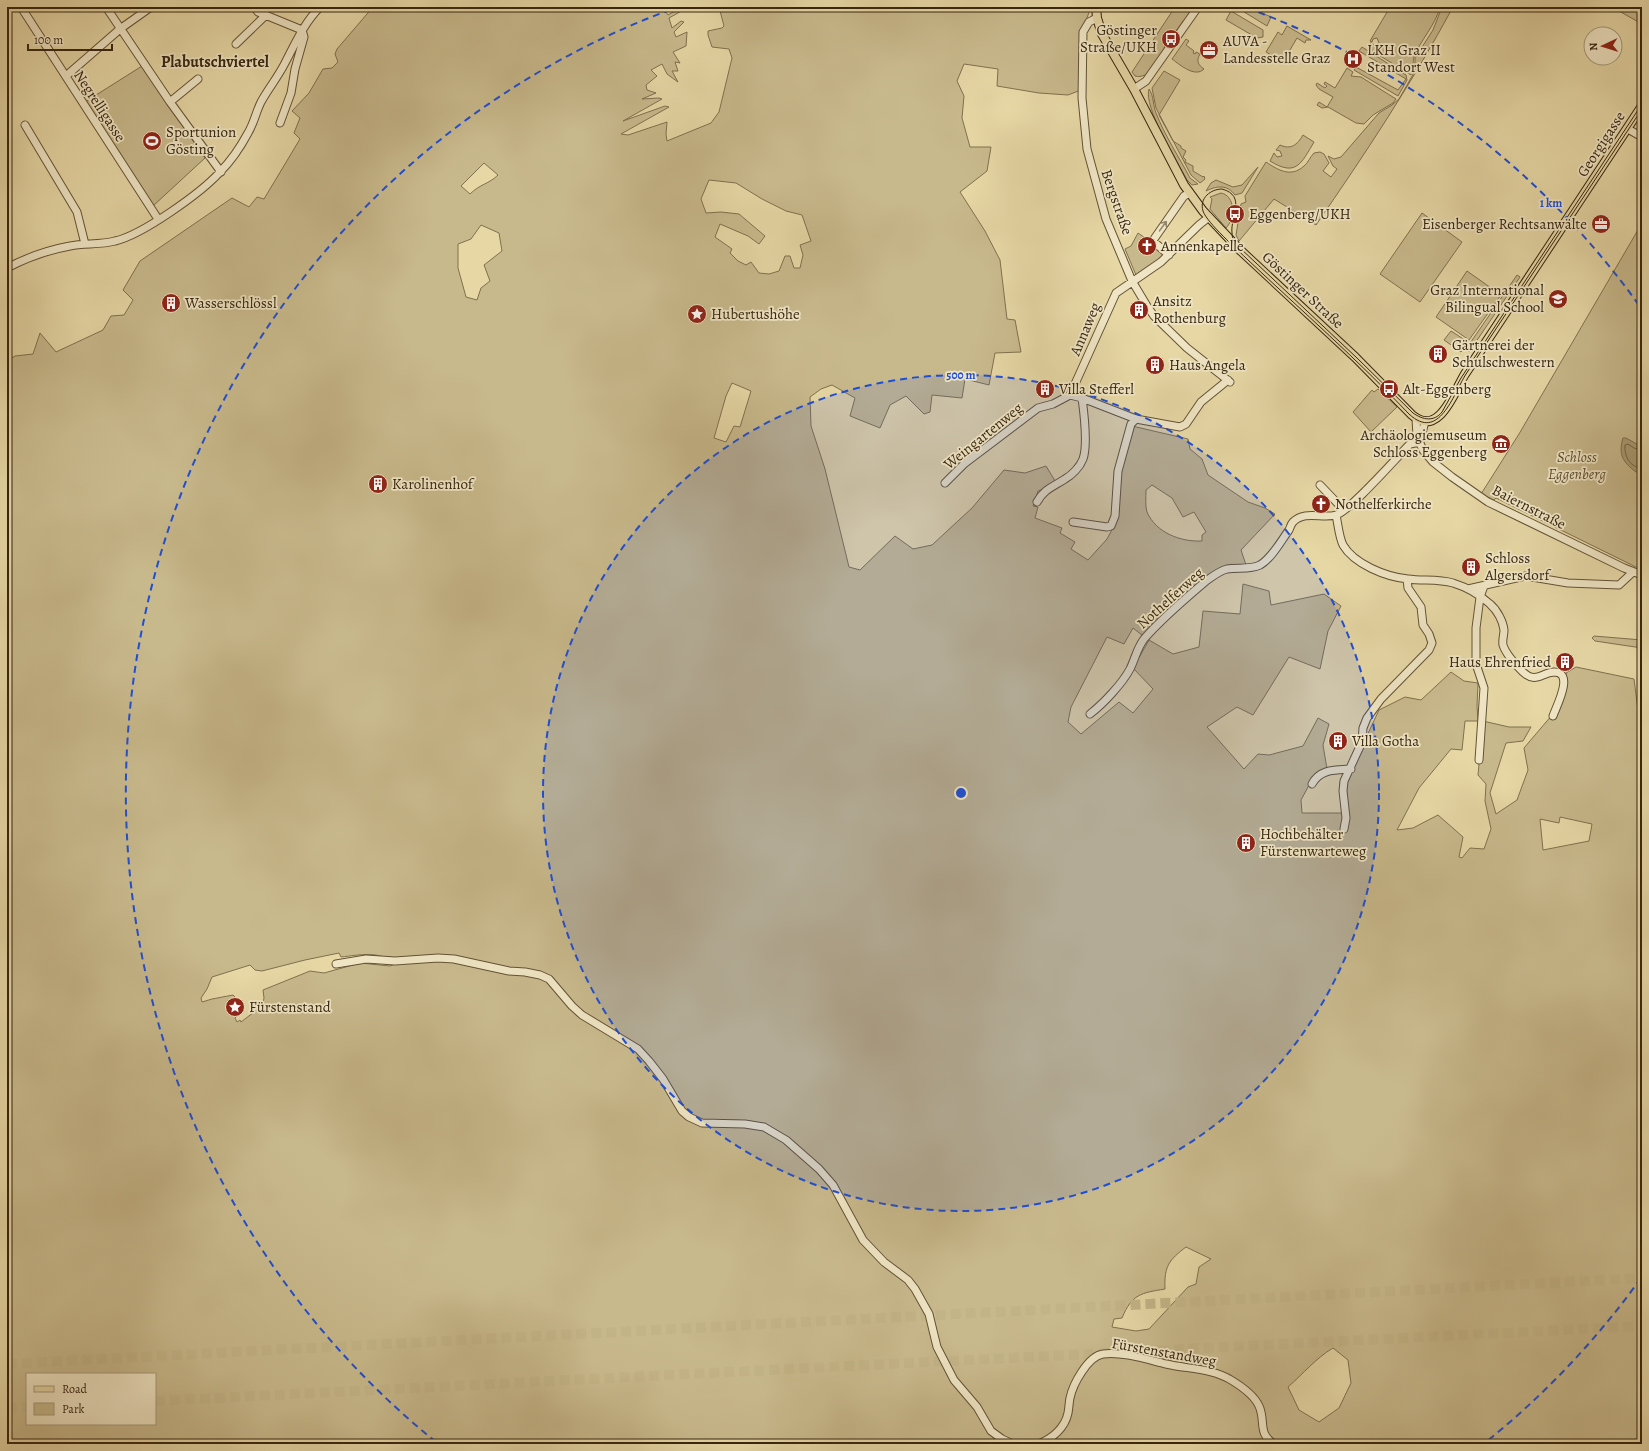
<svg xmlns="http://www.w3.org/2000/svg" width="1649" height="1451" font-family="Alegreya,serif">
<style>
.green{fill:#c8b98c;stroke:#80704e;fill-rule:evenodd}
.water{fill:#aa9b72;stroke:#7c6c4b}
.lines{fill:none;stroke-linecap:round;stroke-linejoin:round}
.shore{stroke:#706041;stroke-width:1}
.highway-tunnel{stroke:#c3b487;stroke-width:10;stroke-dasharray:10 5;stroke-linecap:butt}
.minor-casing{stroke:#635235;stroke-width:9}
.major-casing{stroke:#372610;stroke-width:10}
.minor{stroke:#efe5c4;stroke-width:7}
.major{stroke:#e6d7a5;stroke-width:8}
.tram{stroke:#372610;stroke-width:1}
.oneway{stroke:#93866a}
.ring{fill:none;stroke:#1d4ed8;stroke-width:2;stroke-dasharray:7 5}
.labels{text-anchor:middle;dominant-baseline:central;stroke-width:3.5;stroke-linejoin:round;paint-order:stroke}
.poi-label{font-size:15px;fill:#372610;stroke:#efe5c4;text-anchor:start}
.street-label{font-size:15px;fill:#372610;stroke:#efe5c4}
.park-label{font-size:15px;font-style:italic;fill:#5b4b2f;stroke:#efe5c4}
.neighbourhood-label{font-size:16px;font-weight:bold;fill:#372610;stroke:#efe5c4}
.centre{fill:#1d4ed8;stroke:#efe5c4;stroke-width:2}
.ring-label{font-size:12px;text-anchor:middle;font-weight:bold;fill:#1d4ed8;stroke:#efe5c4;stroke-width:3.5;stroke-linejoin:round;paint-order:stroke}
</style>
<rect width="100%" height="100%" fill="#e6d7a5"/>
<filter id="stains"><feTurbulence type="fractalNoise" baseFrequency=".005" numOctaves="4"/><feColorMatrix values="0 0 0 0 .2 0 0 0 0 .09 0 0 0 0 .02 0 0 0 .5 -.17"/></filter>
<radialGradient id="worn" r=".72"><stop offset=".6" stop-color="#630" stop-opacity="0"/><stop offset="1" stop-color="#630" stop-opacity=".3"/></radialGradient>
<path class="green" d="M373,7h289l6,8 14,-8 3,2 -16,9 3,10 9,-7 3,1 -10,10 2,5 11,-5 -1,14 -13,6 7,11 -5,-1 3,9h-6l6,11 -11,-8 -5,-10 -11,6 6,6 -11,9 1,5 9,3 -14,6 17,-1 3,1 -39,22 42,-15 4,1 -48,27 7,1 39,-13 -1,12 1,7 44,-18 8,-11 13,-54 -3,-9 -17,-2 -4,-12v-4l14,-3 2,-2 -5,-19h372l-10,27v56l-13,5 -29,-2 -42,-7 1,-17 -34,-5 -7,17 7,15 -2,22 8,29h21l-4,24 -27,21 25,39 15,29 7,59 8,1 6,32 -26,1 -6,32 -24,-6 -3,19 -30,-3 -2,17 -6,2 -18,-18 -16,9 -10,23 -30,-12 5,-18 -23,-13 -11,4 -11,8 1,29 14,43 24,98 11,3 35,-34 18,13 19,-4 40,-37 32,-38 21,3 21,-7 11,18 -19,7 -5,15 5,1 -3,11 27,10 -2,5 15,9 -4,7 17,11 19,-21 9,-17 4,-55 12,-41 56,13 2,10 12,10 6,16 40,27 17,6 10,6 -34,36 5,15 -18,1 -85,70 -10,-8 -9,16 -17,-7 -36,70 -3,15 13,12 38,-32 14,11 20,-24 -20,-21 16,-28 24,14 26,-7 4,-36 37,3 3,-30 26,7 2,14 53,-11 17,12 -13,25 -8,38 -31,-12 -36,58 -16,-8 -30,20 37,42 14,-15 11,1 34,-9 15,-28 11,6 -6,21 4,24 -12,5 -14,26 1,13h40l6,-37 31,-66 26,-13 16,3 30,-28 13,9 14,2 -1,23 1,15h-13l-3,29 -11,-1 -32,39 -22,42 16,-2 25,-13 25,22 -4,20 3,1 8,-10 14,1 7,-20 -6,-28 1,-17 -8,-9 5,-54 26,6h22l-8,14 -17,2 -16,50 6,21 21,-14 11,-30 -4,-22 34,-40 8,-21v-14l10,-6 58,12 4,31 4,-2v736h-1635v-1083l8,-5 18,-2 7,-21 16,19 47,-22 8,-14 13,-1 9,-15 -10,-10 17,-29 92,-63 17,9 8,-10 7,2 36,-60 -6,-6 6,-15 -8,-7 17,-18 14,-24 9,-1 6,-6 -3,-8 2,-5zM484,163l14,12c-9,9 -18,9 -28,19l-9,-8zM709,180l27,3 26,16 24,12 16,4 9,26 -11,4 3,10 -3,13h-6l-4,-12h-5l-6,15 -10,3 -10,-1 -8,-11 -5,3 -8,-4 -8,-8 2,-4 -17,-12 5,-13 28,12 11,8 6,-8 -26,-22 -18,-2 -15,1 -5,-14zM481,225l18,8 3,18 -18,14 6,16 -9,7 -4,12 -11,-3 -8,-29v-24l13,-5zM732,383l19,8 -11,36 -6,-1 -8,16 -12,-4 12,-42zM1152,485l20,13 11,19 11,-5 12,20 -4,3v6c-21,1 -46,-8 -55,-29 -2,-6 -1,-15 -1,-22zM1560,817l32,7 -3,17 -46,9 -3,-31 19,4zM339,953l2,4c19,-2 39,-7 54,7l-5,2 -30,-3 -36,10 -14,-2 -47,19 1,8 -2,10 -4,1 -17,13 -1,-2 -3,2 -2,-4 2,-2 -9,-5v-6l7,-8 -2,-2 -21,4 -10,3 -1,-4 6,-9 5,-12 38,-12 5,5 7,1 43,-11zM1186,1247l25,12 -12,8 -3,17 -8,3 -39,42 -13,2 -24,-4 2,-8 8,-1c10,-24 19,-25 43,-29 -1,-23 4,-29 21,-42zM1333,1348l15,12 3,23 -12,25 -20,14 -20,-12 -11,-23c15,-13 28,-29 45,-39zM27,1374h128v50h-128z
M1175,7h19l-9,14h-2l-11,16 -1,-1 -7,12 2,2c-8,10 -17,30 -31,26l-3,-4z
M1236,7h13l22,10 -4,9z
M1390,7h50c-5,19 -19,32 -26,50 -2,6 1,12 -3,18l-42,-26 1,-6h2l3,3 4,-3 -2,-5 -4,1 -1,3 -2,-1z
M1442,7h11c-41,76 -88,147 -137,218l-42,-26 -35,42 -3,-6 5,-31 5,-2 -1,-6 21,-34c12,8 25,16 38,4 4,-3 6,-9 10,-13l6,-1 4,2 5,9 -6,8 8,6 6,-8 -4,-3 -5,-10 6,3 7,-2 38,-44 13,-8 7,-6 16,-28v-13l18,-28z
M1612,7h30v17z
M1231,11l32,19v7l-6,1 -31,-18z
M1287,26l24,14h-5l-1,3 -8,-5 -14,24 -17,-10 12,-20 4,3z
M1186,39l3,2 -3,4 8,6 -1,2 2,1 1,-2 4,2c-4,7 -2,11 4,15 -9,9 -24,-4 -32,-10z
M1362,47l44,28 1,5 -9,16 -44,-26 2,-3 42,23 8,-11 -47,-28z
M142,66l63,92 -52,48 -68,-104z
M1347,68l6,4 -2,4 10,1 35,22 -3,4 -20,12 -9,9 -8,-1 -28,-16 -6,1 -5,-3 2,-3 8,5 6,-10 -14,-8 -3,-4 1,-2 8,5 2,-2 -3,-2 1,-2 10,6z
M1164,71l16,9 -21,35 14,26 8,5v2l5,3 -3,6 3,3 -1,2 8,4v5l10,6 1,-1 1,3 -5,4 -9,-8 -35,-67 -4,-20z
M1149,89c5,7 4,17 7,24 9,23 23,44 34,65l8,6 -6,1 -5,-5c-9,-18 -44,-73 -38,-91z
M1303,135l11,7c-13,22 -18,35 -44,19l4,-8 3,4 5,-1 -2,-5 -4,-1 4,-5c11,5 17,0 23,-10z
M1258,167l-16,26 -7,2c-8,-11 -19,-9 -29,-4l5,-8 5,-3 17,7 9,-2z
M1221,193c15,3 14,26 5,35l-16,-19 2,-10 -2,-2z
M1422,213l40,29 -42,60 -40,-28z
M1642,223v347l-146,-72 -2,2 -13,-6 38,-60z
M1138,233l13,9 14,14 -29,19 -11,-26 6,-3z
M1467,271l34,24 -32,45 -33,-23z
M1517,275l3,2 -51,75 -3,-3z
M1451,331l17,11 -7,10 -17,-12z
M1378,389l19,18 -26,25 -18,-20 19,-22 2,2z
M1594,636l48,4v8l-47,-7 -3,-3z"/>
<path class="water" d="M1623,438h3l16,9v25h-6c-13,-10 -18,-17 -13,-34z"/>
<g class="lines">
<path class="shore" d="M1642,450l-8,-2 -6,-4 -3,1c-1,11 5,23 17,23"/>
<path class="highway-tunnel" d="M7,1364l1635,-86
M155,1401l1487,-75
M7,1408l20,-1"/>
<defs>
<path id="minor" d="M21,7l137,212
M106,7l64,95 51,70
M254,7l4,5 44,18 2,7 -9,32 -4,24 -11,30
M1097,18l-8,4 -6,10 -1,66 5,51 19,70 26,62 15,25 7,10 33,32 43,34
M236,44l30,-29
M66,76l54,-47 31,-22
M1134,89l12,-8 52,-74
M170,102l28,-23
M25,125l52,87 8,32
M1628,129l14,8
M1169,255l-15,-13v-3l30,-43 6,-3
M7,268c19,-10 41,-18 63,-22 14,-3 30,-1 45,-5 27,-6 86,-48 105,-69 11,-11 21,-26 28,-39 6,-10 8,-21 13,-31 7,-13 17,-25 24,-39 10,-19 19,-40 35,-56
M1070,395l46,-102 45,-31 38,-37 10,-8
M1416,418l1,19 6,13 10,12 19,15 36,25 136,66 18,7
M1420,442l5,-21
M945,483l19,-19 74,-56 15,-4 17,-9 12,3 54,21 44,8 6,-3 15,-22 27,-22
M1320,485l24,25
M1037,502c7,-13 16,-15 28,-23 7,-4 15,-12 18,-20 5,-14 1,-46 -1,-61
M1336,515c2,9 3,22 7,30 11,19 43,32 65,34 15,2 30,0 45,4 13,4 27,12 37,21 7,6 13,17 14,26 0,5 -2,10 -1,15 3,10 13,20 20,27 13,12 18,1 31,0 21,0 2,35 -1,44
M1073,522l34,5 4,-1 4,-10 3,-45 13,-47 5,-5
M1468,589l58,-13 42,7 51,2 14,-13
M1090,714c13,-10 32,-30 40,-45 5,-10 7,-21 14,-30 18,-21 41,-40 62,-58 6,-4 13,-10 21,-12 10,-2 23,1 33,-4 12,-7 21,-24 29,-35 1,-2 2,-6 4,-8 12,-12 29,-3 43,-7 14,-4 61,-58 74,-71l10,-2
M1479,760l5,-72 -8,-24v-36l4,-31 4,-11
M1312,784c8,-15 23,-14 39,-15
M1344,829l2,-11 -3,-27 1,-10 18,-39 1,-14 4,-10 14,-19 48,-49 3,-7 -3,-9 -6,-9 -2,-18 -13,-19 -1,-9
M336,964l30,-5 29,2 43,-3 16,1 55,12 16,1 15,3 9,4 23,27 10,9 56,34 11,12 14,18 19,32 7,6 13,6 43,1 19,3 22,13 33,29 14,16 30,55 21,22 24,18 7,9 14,25 8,33 17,33 23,27 14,24 11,8 11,5
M1038,1444c14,-5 27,-16 30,-31 1,-5 1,-10 2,-15 3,-14 18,-42 33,-44 18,-3 46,6 63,10 21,5 46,4 65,16 10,6 23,15 28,26 7,15 -2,27 15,38"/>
<path id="major" d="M1096,7l1,11 5,16 32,55 50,96 19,26 37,39 115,107 57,58c27,23 42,-23 53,-41l177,-268"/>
</defs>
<use href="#minor" class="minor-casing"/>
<use href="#major" class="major-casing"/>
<use href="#minor" class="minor"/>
<use href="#major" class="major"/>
<path class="tram" d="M1642,104l-181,274 -19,34c-8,10 -19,8 -29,1l-56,-55 -118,-111c-4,-5 -7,-8 -7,-14 -2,-16 15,-37 -10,-44 -11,0 -23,9 -19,22 4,12 35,39 45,49 54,51 110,100 161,154 30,28 44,-19 57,-40l176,-265"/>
</g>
<defs><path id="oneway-shaft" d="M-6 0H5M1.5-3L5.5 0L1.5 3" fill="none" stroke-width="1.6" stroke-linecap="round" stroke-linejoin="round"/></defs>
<use class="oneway" href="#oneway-shaft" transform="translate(1163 226) rotate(-54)"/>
<circle cx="961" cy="793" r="418" fill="#1d4ed8" fill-opacity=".12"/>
<g class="ring">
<circle cx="961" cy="793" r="418"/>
<path d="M1641 1278A835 835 0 0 1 1486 1442M436 1442A835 835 0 0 1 675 8M1247 8A835 835 0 0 1 1641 308"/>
</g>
<defs>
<symbol id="bus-disc" viewBox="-11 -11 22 22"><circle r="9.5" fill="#8f2418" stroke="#efe5c4"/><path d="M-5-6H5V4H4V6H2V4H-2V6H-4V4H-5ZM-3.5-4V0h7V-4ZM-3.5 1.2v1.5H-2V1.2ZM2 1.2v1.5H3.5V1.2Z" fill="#fff"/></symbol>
<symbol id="office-disc" viewBox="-11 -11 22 22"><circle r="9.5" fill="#8f2418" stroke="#efe5c4"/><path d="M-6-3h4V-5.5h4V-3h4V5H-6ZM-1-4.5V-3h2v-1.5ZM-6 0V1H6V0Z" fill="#fff"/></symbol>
<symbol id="hospital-disc" viewBox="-11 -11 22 22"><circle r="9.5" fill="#8f2418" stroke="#efe5c4"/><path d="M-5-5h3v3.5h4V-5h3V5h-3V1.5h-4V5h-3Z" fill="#fff"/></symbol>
<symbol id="stadium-disc" viewBox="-11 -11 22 22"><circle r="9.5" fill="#8f2418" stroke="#efe5c4"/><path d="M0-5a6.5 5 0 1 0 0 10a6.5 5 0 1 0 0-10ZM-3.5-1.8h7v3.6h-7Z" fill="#fff"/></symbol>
<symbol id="church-disc" viewBox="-11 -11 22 22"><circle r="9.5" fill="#8f2418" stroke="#efe5c4"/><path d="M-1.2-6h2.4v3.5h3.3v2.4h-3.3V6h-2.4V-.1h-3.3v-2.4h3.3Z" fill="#fff"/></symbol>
<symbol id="school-disc" viewBox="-11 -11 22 22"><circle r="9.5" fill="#8f2418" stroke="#efe5c4"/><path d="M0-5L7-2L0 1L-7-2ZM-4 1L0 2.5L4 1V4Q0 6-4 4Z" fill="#fff"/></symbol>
<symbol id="building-disc" viewBox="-11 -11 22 22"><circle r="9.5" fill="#8f2418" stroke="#efe5c4"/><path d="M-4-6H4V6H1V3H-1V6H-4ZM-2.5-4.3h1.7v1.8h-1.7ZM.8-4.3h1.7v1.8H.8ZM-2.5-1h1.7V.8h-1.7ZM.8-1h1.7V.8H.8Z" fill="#fff"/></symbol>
<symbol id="sight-disc" viewBox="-11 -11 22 22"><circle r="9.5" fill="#8f2418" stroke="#efe5c4"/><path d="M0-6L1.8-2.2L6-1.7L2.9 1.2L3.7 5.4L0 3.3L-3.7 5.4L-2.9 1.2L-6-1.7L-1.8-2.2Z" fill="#fff"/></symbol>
<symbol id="museum-disc" viewBox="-11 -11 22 22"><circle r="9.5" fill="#8f2418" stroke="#efe5c4"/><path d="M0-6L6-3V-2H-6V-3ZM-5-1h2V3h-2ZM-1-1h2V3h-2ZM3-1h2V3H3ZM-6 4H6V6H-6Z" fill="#fff"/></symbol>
</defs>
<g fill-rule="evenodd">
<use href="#bus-disc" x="1160" y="28" width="22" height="22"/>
<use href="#office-disc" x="1198" y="39" width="22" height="22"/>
<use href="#hospital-disc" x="1342" y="48" width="22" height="22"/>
<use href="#stadium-disc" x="141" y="130" width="22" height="22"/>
<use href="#bus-disc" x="1224" y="203" width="22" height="22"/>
<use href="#office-disc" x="1590" y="213" width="22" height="22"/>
<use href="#church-disc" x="1136" y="235" width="22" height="22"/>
<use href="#school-disc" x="1547" y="288" width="22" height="22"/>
<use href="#building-disc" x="160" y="292" width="22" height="22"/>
<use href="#building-disc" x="1128" y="299" width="22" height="22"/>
<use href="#sight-disc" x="686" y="303" width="22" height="22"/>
<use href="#building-disc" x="1427" y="343" width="22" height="22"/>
<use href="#building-disc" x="1144" y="354" width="22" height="22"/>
<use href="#building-disc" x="1034" y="378" width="22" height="22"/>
<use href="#bus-disc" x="1378" y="378" width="22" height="22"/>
<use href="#museum-disc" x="1490" y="433" width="22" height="22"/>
<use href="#building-disc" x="367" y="473" width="22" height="22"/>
<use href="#church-disc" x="1310" y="493" width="22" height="22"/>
<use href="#building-disc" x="1460" y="556" width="22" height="22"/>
<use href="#building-disc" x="1554" y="651" width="22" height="22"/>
<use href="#building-disc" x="1327" y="730" width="22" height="22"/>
<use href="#building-disc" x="1235" y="832" width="22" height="22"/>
<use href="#sight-disc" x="224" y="996" width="22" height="22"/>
</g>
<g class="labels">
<g class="poi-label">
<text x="1157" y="30" text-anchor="end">Göstinger<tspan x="1157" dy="17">Straße/UKH</tspan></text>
<text x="1223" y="41">AUVA -<tspan x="1223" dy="17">Landesstelle Graz</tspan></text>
<text x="1367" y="50">LKH Graz II<tspan x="1367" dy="17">Standort West</tspan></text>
<text x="166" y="132">Sportunion<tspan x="166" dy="17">Gösting</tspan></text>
<text x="1249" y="214">Eggenberg/UKH</text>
<text x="1587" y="224" text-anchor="end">Eisenberger Rechtsanwälte</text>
<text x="1161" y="246">Annenkapelle</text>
<text x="1544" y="290" text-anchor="end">Graz International<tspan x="1544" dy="17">Bilingual School</tspan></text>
<text x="1153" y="301">Ansitz<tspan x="1153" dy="17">Rothenburg</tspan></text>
<text x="185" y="303">Wasserschlössl</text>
<text x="711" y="314">Hubertushöhe</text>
<text x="1452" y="345">Gärtnerei der<tspan x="1452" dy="17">Schulschwestern</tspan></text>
<text x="1169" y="365">Haus Angela</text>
<text x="1059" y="389">Villa Stefferl</text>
<text x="1403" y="389">Alt-Eggenberg</text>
<text x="1487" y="435" text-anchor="end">Archäologiemuseum<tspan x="1487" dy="17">Schloss Eggenberg</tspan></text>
<text x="392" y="484">Karolinenhof</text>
<text x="1335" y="504">Nothelferkirche</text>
<text x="1485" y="558">Schloss<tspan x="1485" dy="17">Algersdorf</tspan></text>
<text x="1551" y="662" text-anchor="end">Haus Ehrenfried</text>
<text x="1352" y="741">Villa Gotha</text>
<text x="1260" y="834">Hochbehälter<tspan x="1260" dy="17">Fürstenwarteweg</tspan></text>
<text x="249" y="1007">Fürstenstand</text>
</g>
<g class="street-label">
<text transform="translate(100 106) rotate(57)">Negrelligasse</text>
<text transform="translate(1601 144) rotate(-57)">Georgigasse</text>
<text transform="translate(1117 202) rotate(71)">Bergstraße</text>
<text transform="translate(1303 290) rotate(43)">Göstinger Straße</text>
<text transform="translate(1085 329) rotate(-67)">Annaweg</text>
<text transform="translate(983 436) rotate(-39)">Weingartenweg</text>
<text transform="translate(1529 507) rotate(27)">Baiernstraße</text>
<text transform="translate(1170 598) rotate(-42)">Nothelferweg</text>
<text transform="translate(1164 1352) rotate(10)">Fürstenstandweg</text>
</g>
<g class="park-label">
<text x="1577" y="457">Schloss<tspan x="1577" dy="17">Eggenberg</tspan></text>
</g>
<g class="neighbourhood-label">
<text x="215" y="62">Plabutschviertel</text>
</g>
</g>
<circle cx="961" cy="793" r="6" class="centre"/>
<g class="ring-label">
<text x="1551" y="207">1 km</text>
<text x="961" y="379">500 m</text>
</g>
<rect width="1649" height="1451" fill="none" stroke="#e6d7a5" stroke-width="24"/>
<rect x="8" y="8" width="1633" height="1435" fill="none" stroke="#372610" stroke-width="2"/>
<rect x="12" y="12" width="1625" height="1427" fill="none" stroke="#372610"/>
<rect x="26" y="1373" width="130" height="52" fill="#efe5c4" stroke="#a5997c"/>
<rect x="34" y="1386" width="20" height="6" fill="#e6d7a5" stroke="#a5997c"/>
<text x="62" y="1393" font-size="12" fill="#372610">Road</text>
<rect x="34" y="1403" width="20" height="12" fill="#c8b98c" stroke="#a5997c"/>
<text x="62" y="1413" font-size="12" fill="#372610">Park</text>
<g transform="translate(1603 46) rotate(266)"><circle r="19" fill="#efe5c4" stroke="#a5997c"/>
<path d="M0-3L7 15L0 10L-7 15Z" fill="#8f2418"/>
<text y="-6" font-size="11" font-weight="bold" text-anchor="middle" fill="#372610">N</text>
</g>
<path d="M28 44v6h84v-6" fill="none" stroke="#372610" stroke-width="2"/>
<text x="34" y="44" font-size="12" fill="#372610" stroke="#efe5c4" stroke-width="3" paint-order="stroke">100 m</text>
<rect width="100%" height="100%" filter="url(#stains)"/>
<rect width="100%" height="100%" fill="url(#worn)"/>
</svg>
